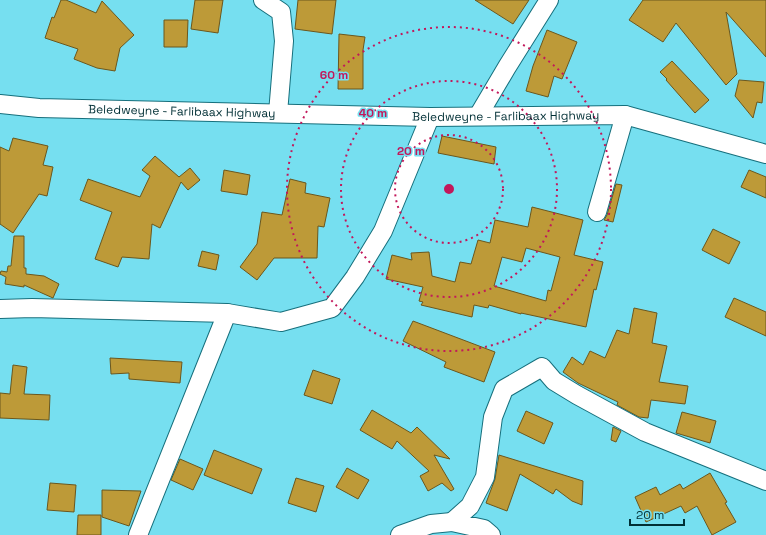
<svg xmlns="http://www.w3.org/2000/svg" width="766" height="535" font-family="'Space Grotesk',sans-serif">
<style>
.building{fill:#bd9a38;stroke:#6b571d;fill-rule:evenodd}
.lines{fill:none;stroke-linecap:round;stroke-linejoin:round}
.minor-casing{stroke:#166f7c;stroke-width:20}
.minor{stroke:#fff;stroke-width:18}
.ring{fill:none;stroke:#c2185b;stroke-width:2;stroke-dasharray:2 4}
.labels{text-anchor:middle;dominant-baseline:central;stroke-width:3;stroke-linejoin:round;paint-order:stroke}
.street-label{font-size:12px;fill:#002f35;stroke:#76dff0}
.centre{fill:#c2185b;stroke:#76dff0;stroke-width:2}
.ring-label{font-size:12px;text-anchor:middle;font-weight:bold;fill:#c2185b;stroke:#76dff0;stroke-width:3;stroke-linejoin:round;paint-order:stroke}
</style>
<rect width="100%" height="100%" fill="#76dff0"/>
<path class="building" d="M61,0h5l30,13 6,-12 32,34 -14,13 -5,23 -18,-3 -23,-9 4,-10 -33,-11 7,-21 2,1z
M195,0h28l-5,33 -27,-4z
M298,0h38l-4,34 -37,-5z
M475,0h54l-16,24z
M643,0h123v57l-40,-45 11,62 -11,11 -50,-62 -13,19 -34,-22z
M164,20h24l-1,27h-23z
M547,30l30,12 -15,37 -8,-3 -6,21 -22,-6 7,-25z
M339,34l26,3 -2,13v39h-25z
M672,61l37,39 -14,13 -29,-33 1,-1 -7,-7z
M739,80l25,2 -2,21 -5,-1 -4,16 -18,-22z
M442,136l54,11 -2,17 -56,-11z
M13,138l35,8 -5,19 10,2 -6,29 -8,-2 -26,39 -13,-9v-77l9,4z
M155,156l24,21 11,-9 10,12 -12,10 -7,-8 -21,46 -8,-4 -3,35 -27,-2 -4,10 -23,-8 17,-47 -32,-12 8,-21 52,18 10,-21 -8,-6z
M224,170l26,5 -3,20 -26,-4z
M749,170l17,7v21l-25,-11z
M290,179l16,4 -1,10 25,5 -6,29 -6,-1 -1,32h-43l-17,22 -17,-13 17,-23 5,-32 20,3z
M616,184l6,1 -9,37 -9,-2 3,-5z
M532,207l51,13 -9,35 29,7 -7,28 -2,-1 -8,38 -65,-14v1l-32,-9 -1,3 -14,-3 -2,12 -51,-12 2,-3 -4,-1 4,-14 -37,-8 6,-24 20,5 -1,-7 18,-1 3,24 23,6 5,-20 11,2 7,-24 12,3 5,-23 33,7zM526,248l34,9 -9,34 -3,-1 -2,11 -52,-15 8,-29 20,5z
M713,229l27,13 -11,22 -27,-14z
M14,236h10v32h2v6l18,2 15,8 -6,14 -29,-13v2l-19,-3 1,-7 -6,-3 1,-3 6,1 1,-6h3z
M202,251l17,4 -3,15 -18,-4z
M734,298l32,14v24l-41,-19z
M634,308l23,5 -5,30 15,3 -8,36 29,4 -3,18 -34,-4 -3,18 -9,-1 -22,-12 1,-3 -40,-19 -15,-11 9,-15 11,8 7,-14 15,7 12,-28 12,4z
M413,321l82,31 -11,30 -40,-15 2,-5 -43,-21z
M110,358l72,4 -2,21 -51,-4v-6l-18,1z
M13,365l14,2 -3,27 26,1 -1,25 -49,-2v-25l10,1z
M313,370l27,9 -8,25 -28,-9z
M372,410l39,23 6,-6 33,32 -16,-4 20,34 -3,2 -9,-8 -14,8 -8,-15 9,-5 -32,-30 -5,8 -32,-19z
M526,411l27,12 -9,21 -27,-13z
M682,412l34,9 -6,22 -34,-10z
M613,427l8,4 -5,11 -5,-2z
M214,450l48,19 -10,25 -48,-19z
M499,455l84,26 -1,24 -10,-4 -16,-12 -3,5 -33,-20 -13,37 -21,-8 9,-24z
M180,459l23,10 -10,21 -22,-10z
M347,468l22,12 -11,19 -22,-12z
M710,473l17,29 -2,1 11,19 -24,13 -15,-29 -12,7 -4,-7 -35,16 -11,-25 21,-10 4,8 20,-11 3,5z
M296,478l28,8 -8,26 -28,-9z
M50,483l26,2 -2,27 -27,-2z
M102,490l39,1 -12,35 -27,-9z
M78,515h23v20h-24z"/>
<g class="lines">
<defs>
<g id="minor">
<path d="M263,0l18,12 3,29 -6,72"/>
<path id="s1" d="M0,104l39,4 391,9 195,-2 141,39"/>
<path d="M478,116l29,-49 42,-67"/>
<path d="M597,212l28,-97"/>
<path d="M0,309l32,-1 195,5"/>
<path d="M138,535l89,-222 54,9 51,-14 23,-31 28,-46 47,-114"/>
<path d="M400,535l31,-11 21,-2"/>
<path d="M491,535l-7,-6 -32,-7 18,-16 15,-29 8,-60 11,-28 38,-22 12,14 23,14 68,37 121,49"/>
</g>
</defs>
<use href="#minor" class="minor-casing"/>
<use href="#minor" class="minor"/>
</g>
<g class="ring">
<circle cx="449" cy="189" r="54"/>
<circle cx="449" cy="189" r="108"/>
<circle cx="449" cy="189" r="162"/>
</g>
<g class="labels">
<g class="street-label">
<text stroke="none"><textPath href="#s1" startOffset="182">Beledweyne - Farlibaax Highway</textPath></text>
<text stroke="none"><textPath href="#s1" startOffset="506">Beledweyne - Farlibaax Highway</textPath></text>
</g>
</g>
<circle cx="449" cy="189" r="6" class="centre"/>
<g class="ring-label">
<text x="334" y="79">60 m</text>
<text x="373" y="117">40 m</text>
<text x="411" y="155">20 m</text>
</g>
<path d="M630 519v6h54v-6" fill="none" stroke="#002f35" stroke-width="2"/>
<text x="636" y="519" font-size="12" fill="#002f35" stroke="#76dff0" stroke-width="3" paint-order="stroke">20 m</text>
</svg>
